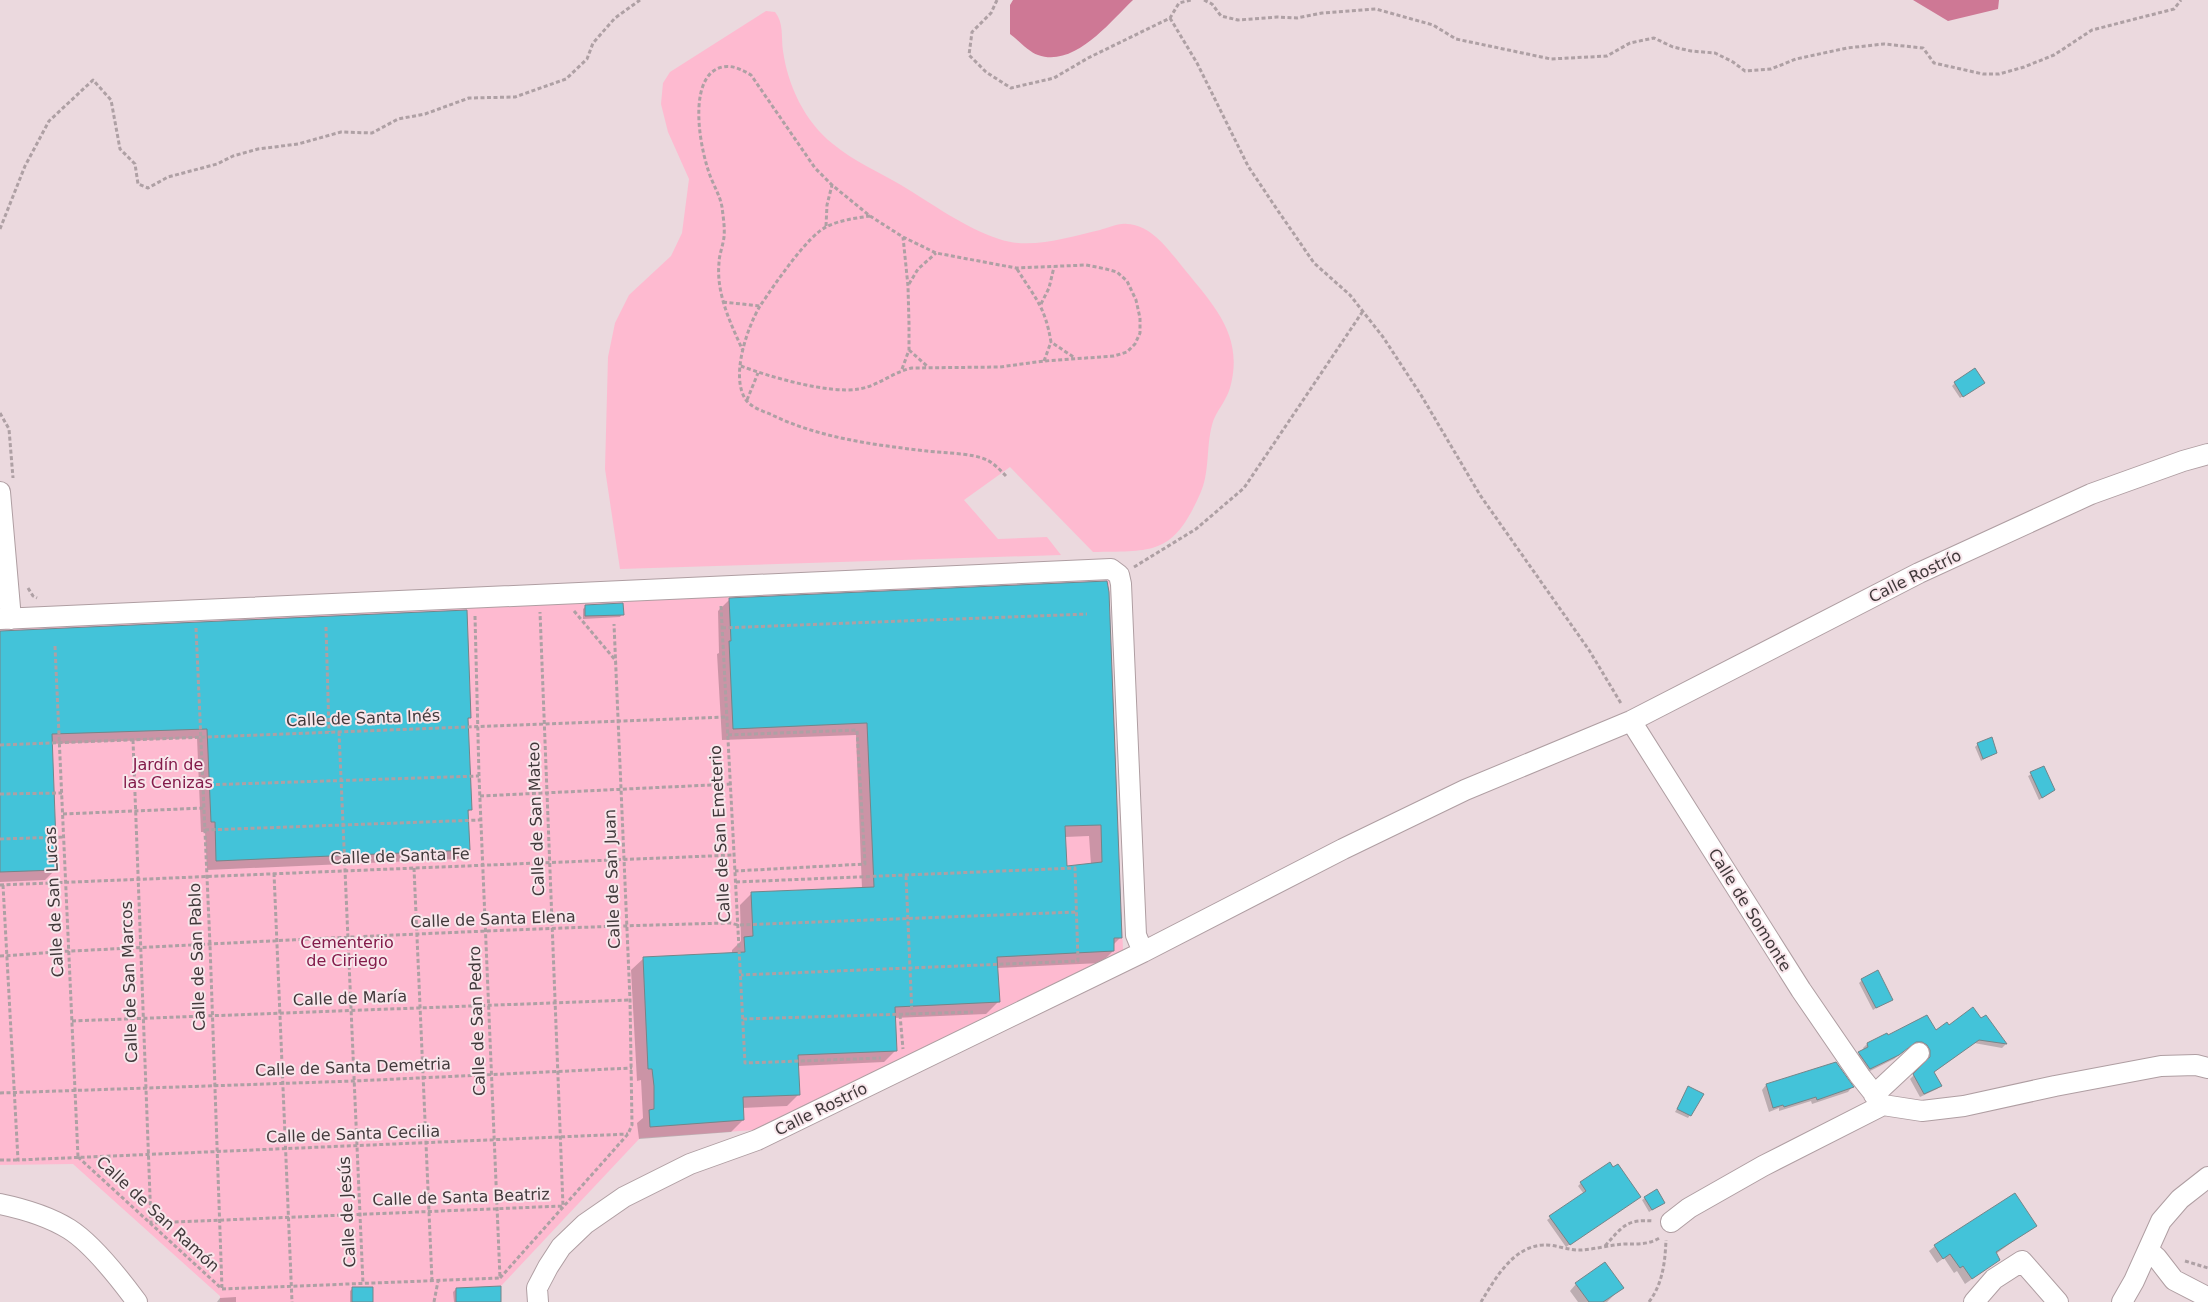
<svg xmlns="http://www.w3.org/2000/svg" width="2208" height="1302" font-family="'DejaVu Sans',sans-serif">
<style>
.green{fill:#febad0}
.water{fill:#ce7895}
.shadow{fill:#0003;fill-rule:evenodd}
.building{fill:#43c3d9;stroke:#748589;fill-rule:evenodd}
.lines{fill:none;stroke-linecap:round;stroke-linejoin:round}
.minor-casing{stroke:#af9ea2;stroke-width:22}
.path{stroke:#aea0a4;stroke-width:3;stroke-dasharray:4 2.5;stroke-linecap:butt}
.minor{stroke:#fff;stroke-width:20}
.labels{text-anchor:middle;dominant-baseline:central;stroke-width:4;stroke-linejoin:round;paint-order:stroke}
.street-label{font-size:16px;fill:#41393b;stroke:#f8e6eb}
.park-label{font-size:16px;fill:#831b4a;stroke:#f8e6eb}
</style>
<rect width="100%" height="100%" fill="#ebd9de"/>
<path class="green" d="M766,11l9,1c9,11 6,25 8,39 5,35 22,71 50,93 20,17 46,28 68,41 30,18 64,43 98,54 31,11 70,-2 101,-9 8,-2 18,-7 27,-6 24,1 40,24 54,41 31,39 64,69 49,123 -4,14 -15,24 -18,37 -6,22 -2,48 -12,69 -27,61 -46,57 -107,58l-83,-85 -46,33 34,39 49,-2 14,18 -441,14 -15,-100 3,-112 7,-34 14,-28 42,-39 11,-23 7,-54 -21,-47 -7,-28 2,-21 7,-11z
M1109,580l14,370 -369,180 -114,8 -139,148v16h-281v-6l-147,-132 -73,1v-541z"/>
<path class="water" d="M1013,0h120c-23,22 -59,68 -95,55 -9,-3 -20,-15 -28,-21v-29z
M1913,0h86l-1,9 -50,12z"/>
<path class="shadow" d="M1955,383l25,2 -20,13 -8,-12z
M1107,583l14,354 -8,8v6l-12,12 -104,5 1,34 -12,12 -92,4 2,32 -12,12 -86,4 1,28 -12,12 -45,2 1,12 -12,12 -92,7 -2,-16 6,-5 -2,-38 -4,1 -6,-111 13,-12 88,-4v-4l9,-9 -1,-36 12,-12 110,-4 -6,-154 -134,5 -5,-86 2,-1 -1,-42 12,-12zM1089,836l2,29 -25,3 -1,-31z
M586,606l36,8 -2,3 -37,2v-10z
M0,631l470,86 -3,3 4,89 -4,4 2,36 -11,10 -251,11 -2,-38h-4l-4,-94 -146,6 4,126 -10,10 -45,2z
M1978,744l18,8 -15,9 -6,-14z
M2044,768l10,22 -15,10 -11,-24z
M1862,980l29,19 -18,11 -14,-27z
M1985,1016l21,28 -4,4 -28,-5 -41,30 8,12 -4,4 -17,8 -10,-18 17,-17v-7l-9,-10h-7l-17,14 -28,14 -11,-16 9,-7 -1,-2 4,-4 21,-7 48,-5 12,-6 33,-6z
M1835,1063l17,24 -4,5 -36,12 -1,-3 -32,10v-3l-10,4 -7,-22 4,-5z
M1689,1087l1,28 -2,3 -13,-6z
M1581,1183l56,16 -71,48 -19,-27 37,-26 -6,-8z
M1645,1198l19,5 -15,9 -7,-12z
M2035,1225l-39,29 3,6 -34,24 -8,-13 -3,2 -10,-15 -7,5 -8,-12 6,-5z
M1576,1284l46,3 -15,15h-29l-8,-11z
M352,1289l20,13h-22v-11z
M456,1289l44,13h-46l-1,-10z
M236,1297v5h-19l3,-4z"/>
<path class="building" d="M1975,368l10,15 -22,14 -9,-15z
M1107,581l2,11 13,346h-8v13l-117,6 3,45 -105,5 2,44 -99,4 2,40 -57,2 1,23 -94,7 -1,-17 5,-1v-23l-2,-17h-4l-5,-112 102,-5 -1,-15 9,-1 -2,-44 123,-5 -7,-164 -134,6 -4,-88h2l-2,-43zM1101,825l1,37 -35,4 -2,-40z
M623,603l1,12 -39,1v-11z
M467,610l4,108h-3l4,92h-4l2,40 -254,11 -1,-39h-4l-4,-93 -155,5 5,136 -57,2v-241z
M1992,737l5,16 -14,6 -6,-16z
M2044,766l11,24 -13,8 -12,-26z
M1878,970l15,30 -17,8 -15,-29z
M1973,1007l8,11 5,-3 21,29 -28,-4 -45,32 8,14 -18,8 -11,-20 17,-17v-7l-3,-5 -5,-3h-6l-17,13 -29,14 -12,-17 10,-5 -1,-4 20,-10 1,2 39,-20 9,15 11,-8 2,3z
M1836,1062l18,25 -37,13 -1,-3 -32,10 -1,-2 -10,3 -7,-24z
M1688,1086l16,8 -13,22 -14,-7z
M1610,1162l3,5 5,-3 23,33 -71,48 -21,-29 37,-25 -6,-9z
M1657,1189l8,14 -13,7 -8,-13z
M2015,1193l22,33 -41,26 4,8 -28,19 -9,-13 -3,2 -10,-14 -7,5 -9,-14z
M1605,1262l19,26 -21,14h-14l-14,-19z
M501,1286v16h-45v-14z
M352,1287h21v15h-21z"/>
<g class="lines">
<defs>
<path id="minor" d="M0,492l11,127
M0,619l1111,-50 8,6 2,9 15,351 7,17
M1631,721l170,269 59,86 23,29
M1874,1095l45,-42
M0,1204c24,5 48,12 69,25 24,15 51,50 68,73
M1671,1222l18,-14 74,-42 120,-61 39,6 42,-5 91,-20 106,-20 35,-1 12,3
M2148,1250l9,8 17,22 31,16
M538,1302l-1,-14 11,-21 13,-20 24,-23 39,-27 66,-33 67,-24 386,-188 200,-103 122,-59 166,-69 288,-148 172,-79 92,-33 25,-7
M1974,1302l20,-23 28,-18 36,41
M2122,1302l12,-21 27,-60 19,-22 28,-22"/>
</defs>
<use href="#minor" class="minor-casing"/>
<path class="path" d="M997,0l-6,13 -19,19 -3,23 17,17 25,16 43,-10 34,-20 82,-40 9,-15 12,-3
M1204,0l8,4 9,12 17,4 39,-3 20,1 25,-5 54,-4 57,16 23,14 95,20 56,-3 23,-13 24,-5 19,9 18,4 24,2 18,9 12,9 26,-2 25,-10 51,-11 37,-4 39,4 11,15 49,11h16l25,-7 30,-12 38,-25 82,-21 7,-9
M1170,18l27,45 51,103 26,39 40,58 36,32 33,42 38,58 59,100 109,155 33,55
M870,216c-14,2 -29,4 -42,10 -20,8 -55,61 -68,80 -13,22 -30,71 -14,94 6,8 17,11 26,15 48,23 102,30 155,36 16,2 46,2 60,9 8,4 14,11 20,17
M826,226l1,-21 5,-20
M0,229l25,-63 24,-45 44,-41 18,20 9,49 15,15 3,20 10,4 20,-11 49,-13 16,-8 25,-7 40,-5 43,-12 31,1 26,-14 27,-5 44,-16 46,-1 51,-18 21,-20 6,-16 22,-25 25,-18
M1017,269c18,29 28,37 34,73l24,16
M909,284l9,-15 18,-16
M723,302l37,4
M1041,304l8,-16 5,-21
M909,350l18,16
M1044,361l7,-19
M741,366c29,11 87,28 118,23 19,-3 34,-17 53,-21l88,-1 44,-6 70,-5 13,-4 8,-8 5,-11v-15l-4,-18 -9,-19 -10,-9 -11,-3 -20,-4 -70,3 -80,-15 -33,-16 -33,-21 -38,-31 -17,-17 -64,-93c-13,-8 -26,-13 -39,-3 -23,20 -11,81 -1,106 4,10 9,18 11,29 1,9 3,20 2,30 -1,9 -5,18 -5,26 -3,31 12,61 24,88
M902,369l7,-19v-26l-1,-38 -5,-49
M747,400l11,-27
M0,413l9,16 4,49
M1134,567l62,-38 48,-41 119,-177
M28,588l5,8 4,2
M721,606l24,457 136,-5
M574,611l42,50
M475,616l4,160 21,502
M326,627l3,105
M196,628l14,317 12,344
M722,628l365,-14
M55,646l23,511
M339,732l24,552
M728,735l129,-5 8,134 -130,7
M133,740l18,483 412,-17 -23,-594
M0,745l727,-28
M203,785l276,-9
M0,794l62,-1
M480,796l251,-12
M63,814l141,-6
M205,830l275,-10
M0,839l64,-2
M414,868l18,413
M274,873l18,429
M906,876l6,139
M736,882l339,-14 3,93 -337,14
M0,885l734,-30
M3,885l15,275 610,-26
M0,956c24,-1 48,-4 72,-5 219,-11 439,-23 658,-28l8,2 339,-13
M900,1015l3,34
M743,1019l230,-7
M72,1021l558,-21
M0,1093l354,-12 278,-13
M78,1157l143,131
M0,1160h18
M1605,1246c18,-20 21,-27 49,-25
M2185,1261l23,7
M500,1278l128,-144 4,-9 -2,-125 -16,-376
M222,1289l278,-11
M434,1302l4,-21
M1481,1302c14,-23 32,-56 63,-57 10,-1 25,6 38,5 14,-1 28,-5 42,-6 13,0 25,1 37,-7
M1649,1302c14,-19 16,-40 17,-62"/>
<use href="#minor" class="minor"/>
</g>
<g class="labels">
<g class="street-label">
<text transform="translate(1915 576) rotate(-26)">Calle Rostrío</text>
<text transform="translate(363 718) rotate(-2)">Calle de Santa Inés</text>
<text transform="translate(536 819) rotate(-92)">Calle de San Mateo</text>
<text transform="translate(720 834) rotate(-93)">Calle de San Emeterio</text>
<text transform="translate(400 856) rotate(-2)">Calle de Santa Fe</text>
<text transform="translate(612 879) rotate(-92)">Calle de San Juan</text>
<text transform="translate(54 902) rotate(-93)">Calle de San Lucas</text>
<text transform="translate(1750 910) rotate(58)">Calle de Somonte</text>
<text transform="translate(493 919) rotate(-2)">Calle de Santa Elena</text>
<text transform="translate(197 957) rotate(-92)">Calle de San Pablo</text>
<text transform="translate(129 982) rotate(-92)">Calle de San Marcos</text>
<text transform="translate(350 998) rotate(-2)">Calle de María</text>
<text transform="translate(477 1021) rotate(-92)">Calle de San Pedro</text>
<text transform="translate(353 1067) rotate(-2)">Calle de Santa Demetria</text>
<text transform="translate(821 1109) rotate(-26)">Calle Rostrío</text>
<text transform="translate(353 1134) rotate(-2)">Calle de Santa Cecilia</text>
<text transform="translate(461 1197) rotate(-2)">Calle de Santa Beatriz</text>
<text transform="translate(347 1212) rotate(-93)">Calle de Jesús</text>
<text transform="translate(158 1214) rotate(43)">Calle de San Ramón</text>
</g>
<g class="park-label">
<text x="168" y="764">Jardín de<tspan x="168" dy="18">las Cenizas</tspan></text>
<text x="347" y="942">Cementerio<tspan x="347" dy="18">de Ciriego</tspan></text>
</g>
</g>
</svg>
